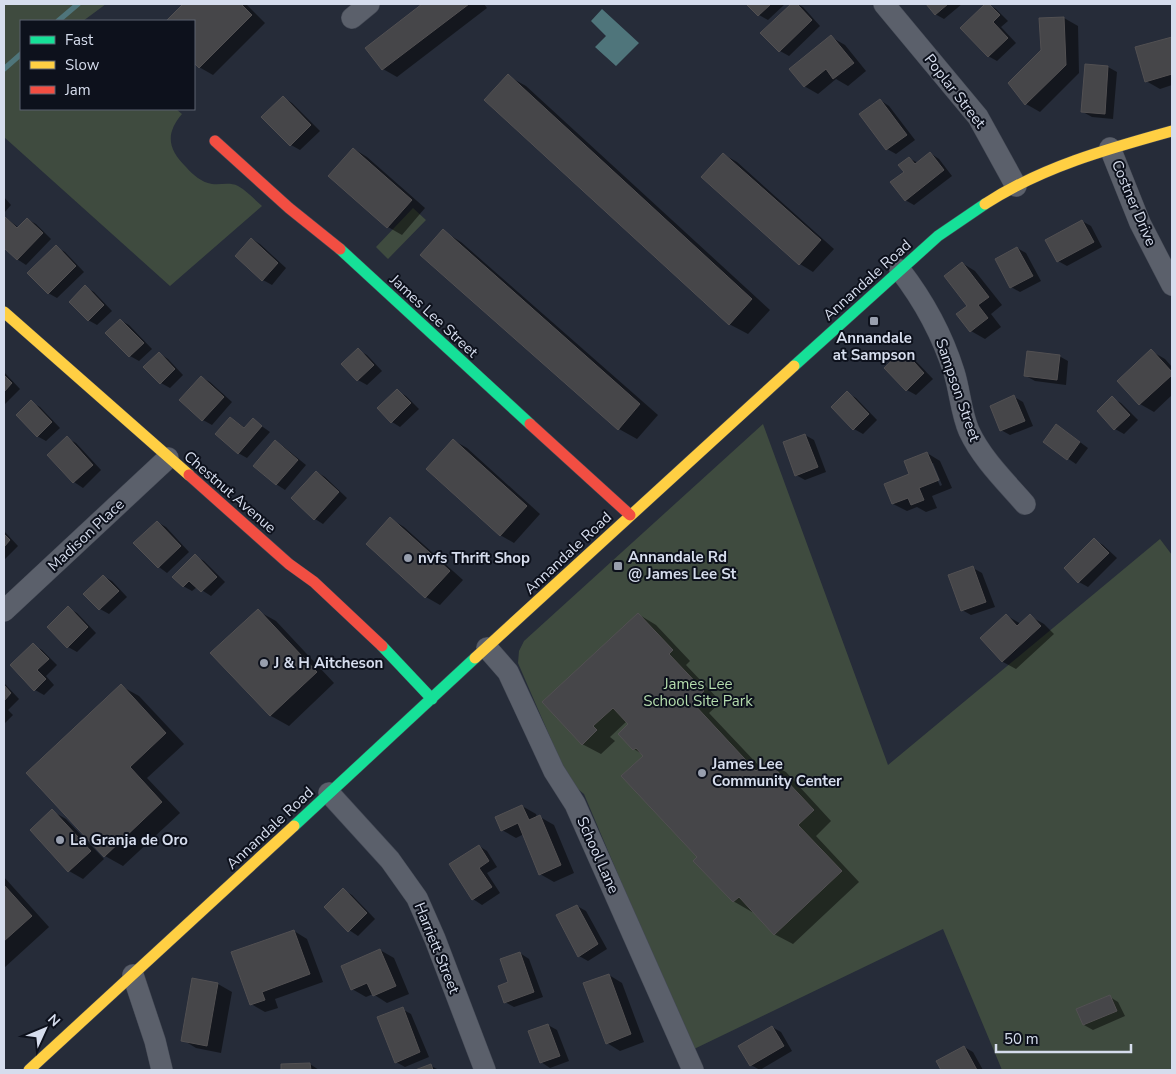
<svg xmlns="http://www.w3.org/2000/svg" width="1176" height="1074" font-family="'Nunito Sans',sans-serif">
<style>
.green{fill:#3f4b3f}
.water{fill:#4f757b}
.shadow{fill:#0007;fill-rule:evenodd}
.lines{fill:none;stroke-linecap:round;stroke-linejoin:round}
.stream{stroke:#4f757b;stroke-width:5.5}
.building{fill:#464649;stroke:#525052}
.street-casing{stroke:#444955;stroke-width:22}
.fast-casing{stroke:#444955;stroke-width:12}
.slow-casing{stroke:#444955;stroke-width:12}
.jam-casing{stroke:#444955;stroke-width:12}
.street{stroke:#5b606b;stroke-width:21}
.fast{stroke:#16e098;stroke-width:11}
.slow{stroke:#ffcf43;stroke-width:11}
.jam{stroke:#f24e42;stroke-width:11}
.poi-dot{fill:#989fae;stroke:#0d111c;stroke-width:2}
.labels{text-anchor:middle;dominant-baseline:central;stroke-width:4;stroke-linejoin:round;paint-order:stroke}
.street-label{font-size:15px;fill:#d6dded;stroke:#0d111c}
.poi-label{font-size:15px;font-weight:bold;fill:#d6dded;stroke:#0d111c;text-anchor:start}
.park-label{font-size:15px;fill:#b5ddae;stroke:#0d111c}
</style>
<rect width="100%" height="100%" fill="#262c39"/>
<path class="green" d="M4,4h102l-23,17h-62v88h155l6,5c-17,20 -14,35 4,53 7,8 15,15 26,17 9,1 18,-2 26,2 9,5 17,14 24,20l-92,80 -166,-149z
M413,208l13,12 -38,39 -12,-12z
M763,424l125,341 272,-226 12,16v515h-170l-59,-141 -251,121 -108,-256 -11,-9 -7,-11 -48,-111 1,-12 5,-10z"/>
<path class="water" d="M602,9l37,34 -23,23 -21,-19 11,-11 -15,-15z"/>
<path class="shadow" d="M185,4h61l19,19 -52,52 -14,-8 -5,-5v-41h-27z
M424,4h60l3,4 -90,69 -14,-8 -16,-21z
M748,4h37l-17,16 -9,-5z
M792,4h5l6,3 17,19 -31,30 -9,-5 -18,-18z
M927,4h35l-18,15 -9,-5z
M987,4l9,5 12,12 -7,6 15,16 -19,18 -9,-5 -26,-28z
M1064,18l14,8 1,47 -39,39 -14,-8 -16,-21 32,-33 -2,-31z
M831,37l14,8 21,26 -18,15 -12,-7 -18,15 -14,-8z
M1172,38v47l-12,4 -14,-8 -9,-33z
M1086,66l22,1 9,5 -4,47 -21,-2 -9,-5z
M508,76l18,10 244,224 -22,24 -19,-10z
M283,97l9,6 28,28 -20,19 -9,-5 -28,-28z
M880,100l9,6 26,34 -19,14 -9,-5z
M354,149l13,8 58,51 -23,27 -14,-8 -58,-51z
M930,153l9,6 13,17 -38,29 -9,-5v-28l4,-14 9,5z
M723,154l14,8 97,87 -21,23 -13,-8z
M4,197l7,8 -7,8z
M6,218l13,10 8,-9 9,5 15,15 -25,26 -9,-6 -13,-13v-26z
M1082,221l9,5 11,21 -35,19 -9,-5z
M443,231l18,11 197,173 -21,24 -18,-10z
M252,239l8,5 26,24 -14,17 -9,-5z
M56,247l9,5 19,20 -27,26 -9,-5z
M1017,248l9,5 15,28 -21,11 -9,-5z
M962,263l13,8 27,34 -11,9 10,13 -16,12 -14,-8z
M85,287l9,5 18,19 -15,14 -9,-5z
M120,320l9,5 23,24 -13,12 -9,-5z
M358,350l9,5 15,16 -15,14 -9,-5z
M1151,351l14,8 7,8v28l-18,17 -14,-8 -21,-23z
M903,352l9,5 21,22 -17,16 -9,-5z
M159,353l9,6 15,16 -13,13 -9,-5z
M1059,356l9,5 -2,24 -31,-4 -9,-5z
M4,372l16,17 -16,16z
M201,377l9,5 22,20 -20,23 -9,-5 -23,-20z
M397,391l9,5 13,13 -19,18 -8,-5z
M847,393l9,5 21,22 -14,14 -9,-5z
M1014,397l9,5 10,24 -23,9 -9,-5z
M1112,398l9,5 17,17 -14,14 -9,-5z
M31,402l9,5 20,21 -14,13 -9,-5z
M231,418l14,10 8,-8 17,12 -23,26 -9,-5z
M1057,425l31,23 -12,16 -9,-6z
M805,435l9,5 12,32 -21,8 -9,-5z
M67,438l9,5 25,27 -18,18 -9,-6 -25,-27z
M453,440l14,8 73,66 -26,29 -14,-8z
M276,442l8,5 22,18 -21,25 -9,-6z
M927,453l13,8 12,27 -20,8 5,12 -11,4 -9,-5 -10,4 -14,-7zM930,463h3l9,22 -2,1z
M317,472l8,5 22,21 -24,26 -8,-5z
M391,519l13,8 59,53 -23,25 -14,-8 -58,-53z
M157,522l9,5 23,25 -22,21 -8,-6z
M4,531l14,15 -14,14z
M1094,540l9,5 14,13 -29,29 -9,-5z
M195,556l9,5 21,21 -14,14 -14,-9 -5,4 -9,-5z
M973,568l9,5 13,34 -24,8 -9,-5z
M103,576l9,5 15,16 -18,17 -9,-5 -15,-15z
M68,608l9,5 19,20 -19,19 -9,-5z
M258,611l18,10 58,62 -45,43 -18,-10 -59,-63z
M638,614l18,11 34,36 -4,4 35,37 -12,11 52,55 6,-6 19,10 45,49 -15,15 43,46 -66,62 -19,-10 -21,-23 -1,1 -19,-11 -34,-44 -54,-101 -11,-7 -4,-25 -3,-3 -17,16 5,4 -14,13 -19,-10z
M1006,615l15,9 9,-8 14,8 10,10 -38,35 -13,-7 -22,-24z
M33,645l9,5 15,15 -11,11 8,9 -10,10 -9,-5z
M4,683l15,16 -11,11 5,5 -9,9z
M121,686l18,10 45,48 -37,34 33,35 -57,53 -18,-10z
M522,806l14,8 1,4 3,-1 14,8 20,48 -20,9 -14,-8 -16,-40 -8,4 -14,-8z
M52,811l14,8 38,40 -21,20 -14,-8z
M479,846l8,5 10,16 -10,6 13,20 -18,12 -9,-6 -23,-35z
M4,877l45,50 -45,41z
M343,890l9,5 23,24 -17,17 -9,-6z
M577,906l9,5 21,38 -19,12 -9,-5z
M294,931l13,8 16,43 -48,17 3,9 -13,4 -14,-8z
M380,950l14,8 15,36 -22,9 -14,-9 -7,3 -14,-8 -10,-22z
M520,953l9,6 14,38 -29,10 -9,-5z
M609,975l13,8 22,59 -24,9 -13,-8z
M193,980l25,4 14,8 -11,61 -25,-5 -13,-8z
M1110,997l8,5 7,14 -32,14 -9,-5 -6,-15z
M402,1009l9,5 18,43 -24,10 -9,-5z
M548,1025l9,5 12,31 -19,7 -9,-6z
M772,1027l9,5 11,19 -32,19 -9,-5z
M964,1047l9,5 10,18h-40l-5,-9z
M310,1064l9,6h-36l-1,-5z
M431,1066l8,4h-20z"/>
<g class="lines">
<path class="stream" d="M58,21l20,-17
M4,69l17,-15"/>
</g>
<path class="building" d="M183,4h58l11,11 -53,53 -5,-5v-42h-28z
M422,4h47l-87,66 -17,-22z
M746,4h25l-13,12z
M791,4h6l15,16 -33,32 -19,-19z
M926,4h22l-13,11z
M985,4h4l11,11 -7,7 15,16 -20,19 -28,-29z
M1064,17l2,48 -41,40 -17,-22 33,-33 -2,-32z
M831,35l23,28 -21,16 -7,-10 -22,18 -15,-18z
M1172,37v37l-27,8 -10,-35z
M1085,64l23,2 -3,48 -24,-2z
M508,74l244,225 -23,26 -245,-225z
M283,96l28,29 -21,21 -29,-29z
M880,99l27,36 -21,15 -27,-36z
M353,148l59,52 -25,28 -59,-52z
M930,152l14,18 -39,31 -15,-19 14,-10 -6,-7 11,-8 6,7z
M723,153l98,87 -22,25 -98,-88z
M5,217l12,11 10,-10 16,15 -26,27 -13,-12v-29z
M1082,220l12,22 -37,20 -12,-22z
M443,229l197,175 -22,26 -198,-175z
M251,238l27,25 -16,18 -27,-25z
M56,245l20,21 -28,28 -21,-21z
M1017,247l16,29 -23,12 -15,-29z
M962,262l27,35 -11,8 10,13 -18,14 -14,-18 11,-8 -23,-30z
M85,285l19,20 -16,16 -19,-19z
M120,319l24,24 -15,14 -24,-24z
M358,348l16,17 -17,16 -16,-17z
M1151,349l21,23v3l-33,30 -22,-24z
M903,350l21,23 -18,18 -22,-23z
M1027,351l33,4 -3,25 -33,-4z
M159,352l16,17 -15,15 -17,-17z
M4,375l8,8 -8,9z
M201,376l23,21 -22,24 -23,-21z
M397,389l14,14 -20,20 -14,-15z
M847,391l22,23 -16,16 -22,-23z
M1014,395l11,26 -25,10 -10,-25z
M1112,396l18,19 -16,15 -17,-19z
M31,400l21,22 -15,15 -21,-22z
M230,417l14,11 9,-10 9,8 -24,28 -23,-20z
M1056,424l24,18 -13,18 -24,-18z
M805,434l13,33 -23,9 -12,-34z
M67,436l26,29 -20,18 -26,-28z
M453,439l74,67 -27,30 -74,-67z
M275,440l23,20 -22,25 -23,-19z
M927,452l12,28 -20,8 5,12 -13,5 -3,-7 -16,6 -8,-20 25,-10 -5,-13z
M316,471l23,21 -25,28 -23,-22z
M390,517l60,54 -25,27 -59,-54z
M157,521l24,25 -23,22 -25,-25z
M4,534l6,6 -6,7z
M1094,538l15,15 -31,30 -14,-15z
M195,554l22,23 -16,15 -12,-11 -6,6 -11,-10z
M973,566l13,36 -25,9 -13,-36z
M103,575l16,16 -20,19 -16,-16z
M68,606l20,21 -21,21 -20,-21z
M258,609l59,63 -47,44 -60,-63z
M638,613l35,37 -4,4 35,37 -12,11 64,69 11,-11 47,50 -16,15 44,46 -68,64 -35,-38 -6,5 -40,-41 4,-4 -76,-81 22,-20 -7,-8 -3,2 -15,-16 10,-10 -15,-16 -20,18 4,4 -15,15 -40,-43z
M1006,614l11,12 13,-12 11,12 -39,36 -22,-24z
M33,643l16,16 -12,11 9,9 -12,12 -24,-26z
M121,684l45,49 -36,34 32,35 -58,55 -78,-84z
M4,685l7,8 -7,8z
M522,805l7,15 11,-5 21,50 -22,10 -21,-52 -17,8 -6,-14z
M52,809l39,42 -23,21 -38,-42z
M479,845l10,16 -10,7 13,19 -20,13 -23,-36z
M4,885l28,31 -28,25z
M343,888l24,25 -19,19 -24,-25z
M577,905l21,39 -20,13 -22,-42z
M294,930l16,44 -48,18 3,8 -15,5 -19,-53z
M380,949l16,37 -23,10 -6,-13 -16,7 -10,-24z
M520,952l14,40 -30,11 -6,-17 10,-4 -8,-23z
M609,974l22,60 -25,10 -23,-61z
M192,978l26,5 -11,63 -26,-5z
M1110,995l7,16 -34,14 -7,-16z
M403,1007l17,45 -25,11 -18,-46z
M548,1024l12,32 -20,7 -12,-32z
M772,1026l12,20 -34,20 -12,-20z
M964,1046l13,24h-36l-5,-9z
M310,1063l1,7h-30v-6z
M431,1064l2,6h-18z"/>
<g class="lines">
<defs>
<path id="street" d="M884,4l94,113 38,69
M352,18l17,-14
M1110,148l30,75 32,62
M900,270c24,31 42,64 54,102 6,19 7,41 15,59 13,28 37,51 56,73
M4,611l164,-153
M487,648l21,24 46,99 21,33 118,266
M329,793l61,67 27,38 18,41 50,131
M133,975l22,66 7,29"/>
<path id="fast" d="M340,249l190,175
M794,366l144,-130 47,-32
M382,646l50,53
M294,826l181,-168"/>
<path id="slow" d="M985,204c57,-37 122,-55 187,-73
M4,312l185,163
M475,658l319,-292
M29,1070l265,-244"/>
<path id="jam" d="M215,141l74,67 51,41
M530,424l100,91
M189,475l100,89 25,18 68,64"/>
</defs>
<use href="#street" class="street-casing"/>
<use href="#fast" class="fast-casing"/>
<use href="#slow" class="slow-casing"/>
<use href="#jam" class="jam-casing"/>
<use href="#street" class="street"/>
<use href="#fast" class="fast"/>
<use href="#slow" class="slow"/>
<use href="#jam" class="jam"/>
</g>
<g class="poi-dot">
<rect x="869" y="316" width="10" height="10" rx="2.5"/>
<circle cx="408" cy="558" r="5"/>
<rect x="613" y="561" width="10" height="10" rx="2.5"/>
<circle cx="264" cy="663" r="5"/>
<circle cx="702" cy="773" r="5"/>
<circle cx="60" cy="840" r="5"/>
</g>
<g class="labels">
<g class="street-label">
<text transform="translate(955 91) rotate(52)">Poplar Street</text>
<text transform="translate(1134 203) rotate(67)">Costner Drive</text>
<text transform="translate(867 280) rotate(-42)">Annandale Road</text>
<text transform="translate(434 316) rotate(43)">James Lee Street</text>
<text transform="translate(958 390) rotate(71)">Sampson Street</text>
<text transform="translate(230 492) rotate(41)">Chestnut Avenue</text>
<text transform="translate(86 535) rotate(-43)">Madison Place</text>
<text transform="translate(568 553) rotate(-43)">Annandale Road</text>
<text transform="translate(270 828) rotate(-43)">Annandale Road</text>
<text transform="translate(598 855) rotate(66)">School Lane</text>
<text transform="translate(437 948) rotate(68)">Harriett Street</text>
</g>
<g class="poi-label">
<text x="874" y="338" text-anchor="middle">Annandale<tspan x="874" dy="17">at Sampson</tspan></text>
<text x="628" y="557">Annandale Rd<tspan x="628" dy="17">@ James Lee St</tspan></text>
<text x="418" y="558">nvfs Thrift Shop</text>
<text x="274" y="663">J &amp; H Aitcheson</text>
<text x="712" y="764">James Lee<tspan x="712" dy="17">Community Center</tspan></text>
<text x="70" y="840">La Granja de Oro</text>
</g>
<g class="park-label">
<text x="698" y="684">James Lee<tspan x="698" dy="17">School Site Park</tspan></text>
</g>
</g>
<rect width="1176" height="1074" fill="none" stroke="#d6dded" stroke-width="10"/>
<rect x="20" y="20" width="175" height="90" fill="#0d111c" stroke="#5d6370"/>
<rect x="30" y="36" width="25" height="8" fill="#16e098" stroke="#5d6370"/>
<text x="65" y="45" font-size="15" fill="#d6dded">Fast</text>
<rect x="30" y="61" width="25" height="8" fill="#ffcf43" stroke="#5d6370"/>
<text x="65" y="70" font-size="15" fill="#d6dded">Slow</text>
<rect x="30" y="86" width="25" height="8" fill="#f24e42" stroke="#5d6370"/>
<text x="65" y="95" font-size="15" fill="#d6dded">Jam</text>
<g transform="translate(45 1029) rotate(46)" stroke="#0d111c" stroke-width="4" paint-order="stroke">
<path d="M0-4L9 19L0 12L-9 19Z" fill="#d6dded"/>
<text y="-8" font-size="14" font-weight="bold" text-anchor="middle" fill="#d6dded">N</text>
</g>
<path d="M996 1044v8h135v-8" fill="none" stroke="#d6dded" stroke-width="2.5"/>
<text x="1004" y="1044" font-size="15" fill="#d6dded" stroke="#0d111c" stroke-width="4" paint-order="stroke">50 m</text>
</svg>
